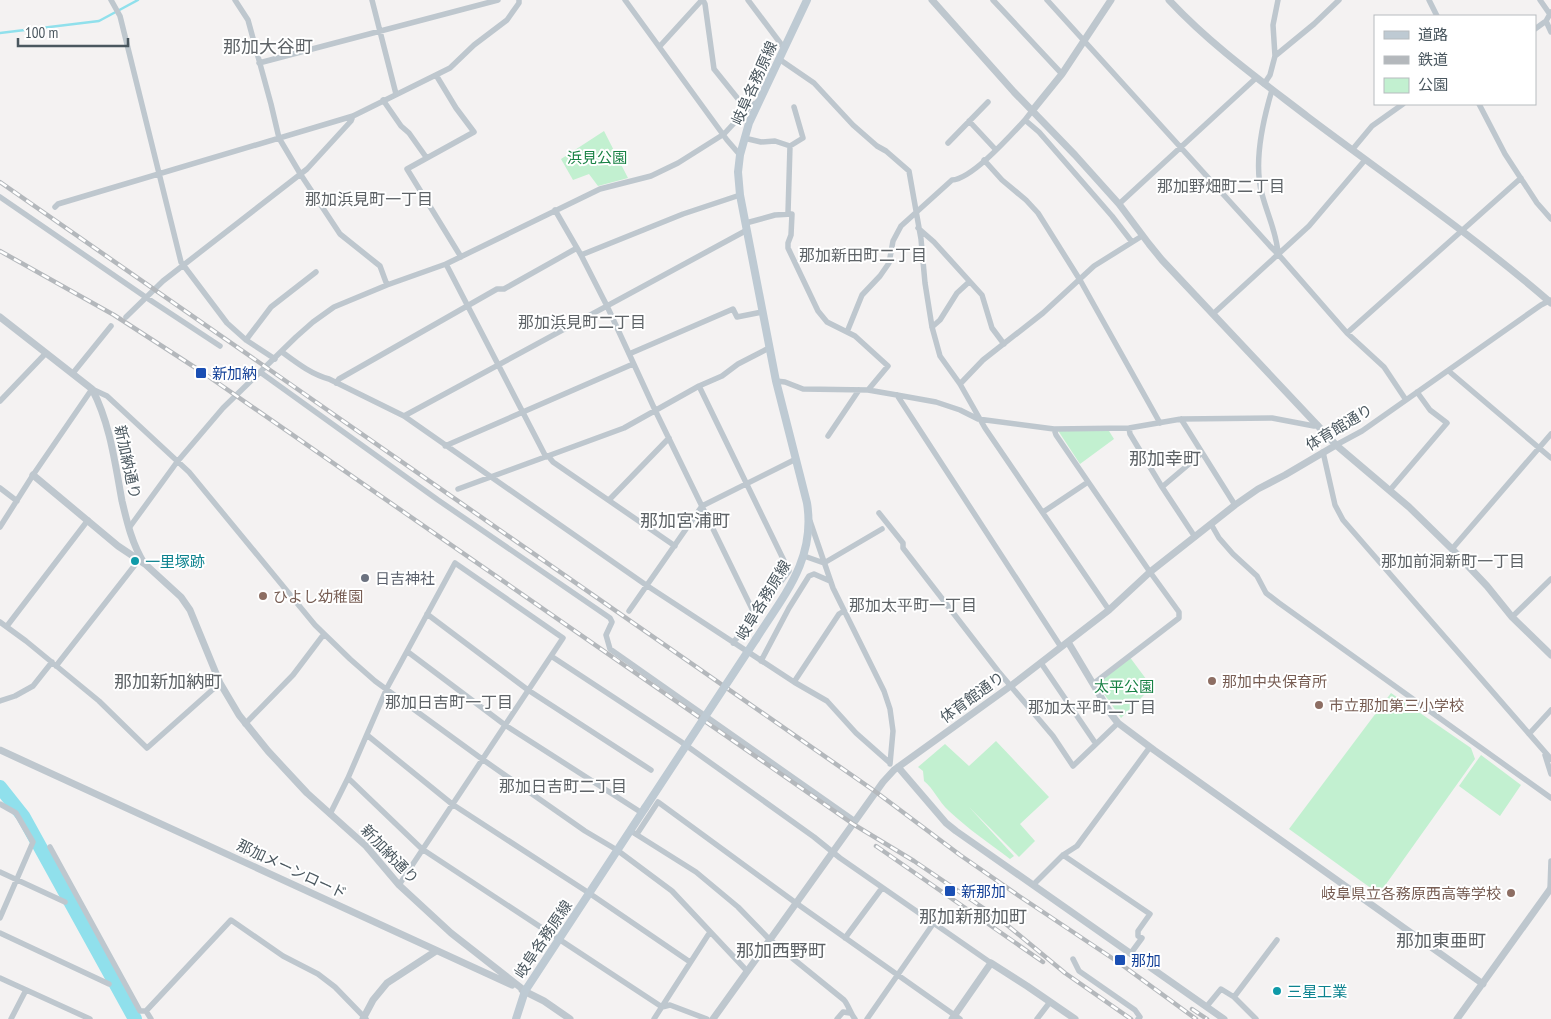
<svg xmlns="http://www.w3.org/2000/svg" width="1551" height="1019" font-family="'PT Sans Narrow','Noto Sans JP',sans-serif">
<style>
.green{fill:#c2f0d0}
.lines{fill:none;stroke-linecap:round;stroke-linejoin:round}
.stream{stroke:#90e0ec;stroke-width:2.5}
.river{stroke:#90e0ec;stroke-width:14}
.minor{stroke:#bec7ce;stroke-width:5.5}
.tertiary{stroke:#bec7ce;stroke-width:7}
.secondary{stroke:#becad3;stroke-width:8}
.rail-casing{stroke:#b4b8bc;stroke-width:4.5}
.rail{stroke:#fff;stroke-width:2.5;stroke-dasharray:8;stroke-linecap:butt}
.secondary-bridge{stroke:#becad3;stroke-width:8}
.transit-dot{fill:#1a4fb4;stroke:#fff;stroke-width:2}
.culture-dot{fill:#0f9aa8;stroke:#fff;stroke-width:2}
.worship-dot{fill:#6b7280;stroke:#fff;stroke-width:2}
.education-dot{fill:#8d6e63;stroke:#fff;stroke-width:2}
.labels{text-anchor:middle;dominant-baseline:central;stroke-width:4;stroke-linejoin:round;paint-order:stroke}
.street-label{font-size:15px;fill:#4a575f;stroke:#fff}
.park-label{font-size:15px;fill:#198245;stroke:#fff}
.transit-label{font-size:15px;fill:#164399;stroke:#fff;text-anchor:start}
.culture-label{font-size:15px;fill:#0d838f;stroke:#fff;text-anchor:start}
.worship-label{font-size:15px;fill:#5b616d;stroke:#fff;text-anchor:start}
.education-label{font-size:15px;fill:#785e54;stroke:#fff;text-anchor:start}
.neighbourhood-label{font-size:16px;fill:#5e6367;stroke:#fff}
.quarter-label{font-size:18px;fill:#5e6367;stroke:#fff}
</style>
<rect width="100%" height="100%" fill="#f4f2f2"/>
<path class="green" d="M604,131l24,47 -30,8 -9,-12 -16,6 -12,-21z
M1057,429l52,2 5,8 -34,25z
M1129,656l23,31 -31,31 -26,-37z
M1391,693l80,55 4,11 -96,135 -90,-65z
M996,741l53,56 -29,27 15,17 -16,16 -50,-50 45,49 -4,3c-21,-16 -42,-30 -61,-48 -10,-9 -15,-22 -25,-30l-1,-10 -5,-4 27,-23 24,22z
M1481,755l40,30 -21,31 -41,-30z"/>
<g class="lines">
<path class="stream" d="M0,33l99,-12 39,-21"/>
<path class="river" d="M0,787l23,29 112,203"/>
<path class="minor" d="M111,0l9,16 61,246 46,61 19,17 29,19
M235,0l13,20 23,84 8,34 22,37 39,59 40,32 7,19
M372,0l24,94
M625,0l102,140 13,15
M703,0l2,4 9,65 33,41
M748,0l36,48
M993,0l69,74
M1047,0l223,246 8,8 69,79 37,34 22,33
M1429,0l8,16
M1540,0l9,13
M1546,21l5,11
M1535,29l11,-8 5,-9
M660,46l42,-46
M1275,56l39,-32 25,-24
M779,59l35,24 39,42 24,21 9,5 23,20 12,68 4,44 7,44 8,29 20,28 25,44 124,182
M259,63l239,-63
M436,75l20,33 18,24 -67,37 54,88
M1264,84l6,-9 5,-19 -2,-31 5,-25
M1272,90c-9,30 -19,72 -10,104 5,20 15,39 16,60
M383,100l18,26 8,7 17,24
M1479,104l26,50 32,49 14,16
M1032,111l-7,9 14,12 73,84 20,26
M969,121l27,29
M744,138l17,4 14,-1 15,5 13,-8 -9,-31
M948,143l40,-41
M1352,150l20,-24 31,-22
M984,160l18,20 24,20 12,13 42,67 80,143
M0,197l147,101 73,48
M1119,204l137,-126
M55,207l3,-3 295,-88 97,-48 24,-23 33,-25 12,-17v-3
M555,210l26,45 26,51 48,104 100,205
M788,213l2,-67
M746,223l29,-8 17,-1 -1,21 -3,8v5l30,63 9,11 28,14 33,30 -20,24
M918,228l16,14 48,53 10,33 12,16
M581,255l102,-41 57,-19
M446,264l100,193
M1214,313l95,-87 56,-66
M126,317l37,-36 144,-112 44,-48 2,-5
M932,327l8,-7 17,-27 12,-11
M847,332l15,-37 18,-19 9,-13 4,-22 8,-15 51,-46c20,-1 58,-44 73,-60
M1347,333l174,-155
M246,340l25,-33 45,-35
M282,352c15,11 29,22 47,27l75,37 242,169 148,97 33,19 29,32 34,30
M629,354l104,-45 4,8 25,-5
M1449,370l2,3 100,85
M260,372l178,128 172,118 2,4 -6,13 4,14 245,172
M73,373l38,-47
M776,381l9,1 18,7 65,1 29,5 39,7 24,8 18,9 76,10 75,-1 52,-9 91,-1 42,8 4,-1
M336,383l3,-4 158,-90h7l73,-41
M960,384l23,-24 60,-47 51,-47 48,-30
M699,386l90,185 -56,72
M897,395l164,252
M0,401l46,-48
M404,416l343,-186
M1181,419l54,86
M1129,428l1,6 32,53 33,50
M1054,429l2,6 94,137 29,40v6l-86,66
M828,436l31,-46
M1336,445l26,-14 179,-126 10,-5
M445,446l188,-82
M1323,452l12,53 8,15 208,239
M549,457l4,5 122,84
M1162,487l40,-34
M0,488l17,13
M458,489l166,-61 75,-42 23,-10 16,-12 31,-16
M1390,490l57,-67 -17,-13 -13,-18
M609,500l60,-62
M1043,512l45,-30
M879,513l24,30v5l95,123 55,65 20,30 45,-43
M810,521l23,67 51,103 6,18 3,22 -3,33
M1211,524l8,14 14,16 24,22 9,17 13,10 272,195
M0,527l33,-52 59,-86 15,7 82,76 126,153 35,34 25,22 107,78 103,72 32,19 55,41 75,80
M129,528l48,-66 46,-54 73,-71 17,-15 21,-15 53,-22 59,-21 154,-75 51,-13 27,-13 46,-29 26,-28 8,-4
M1452,549l99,-115
M804,556l20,7 58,-34
M629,611l73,-105 94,-47
M427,614l101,76 123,80
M1512,617l39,-38
M0,622l26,19 73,60 48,47 73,-65
M7,626l81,-106
M408,652l97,73 137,88
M551,656l129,85 134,96 26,21 151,105
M761,661l28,-53 20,-32 5,-2 16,7
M1041,663l55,81
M56,666l82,-105
M794,682l45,-68 5,-3
M0,701l15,-5 18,-10 19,-24
M245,724l48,-49 31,-41
M1529,734l22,-24
M367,735l85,69 137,89 101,69
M1545,755l6,19
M348,778l74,71 240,158 8,-2 37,14
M0,804l16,9 17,29 -33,76
M330,814l18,-36 39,-90 68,-125 108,75 -164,247
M634,833l62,39 42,35 32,33 74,60c5,6 6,13 11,19
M637,834l21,-32 138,101 164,116
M50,847l90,164h6
M1063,855l87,59 -12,17v5l4,2 -11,15
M0,872l65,30
M1033,885l30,-30 14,-9 73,-99
M1550,889l1,-28
M0,933l109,51
M845,938l37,-50
M1073,959l6,12 56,39 5,7 -2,2
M0,978l90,41
M1234,997l43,-57
M1207,1006l14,-17 13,8 22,22
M11,1019l15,-29
M151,1019l-5,-8 85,-91 52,36 35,18 17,13 31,32
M654,1019l56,-87
M837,1019l6,-7 7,1
M867,1019l66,-95
M1037,1019l13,-17"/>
<path class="tertiary" d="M932,0l82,92 61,63 44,49 30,40 13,16 174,185 73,62 43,42 35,37 25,31 39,38
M1169,0c42,45 91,80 139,117 81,61 166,119 243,186
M1032,111l30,-37 49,-74
M0,317l92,72c18,34 23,74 30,112 5,21 10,43 22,62
M33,475l85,71 27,18 36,33 9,13 30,73 19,32 29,36 39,42 59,53 33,39 52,48 74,58
M1068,642l43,72 7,9 36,27 329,234
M0,750l512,235
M898,767l48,56 10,8 268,188
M522,990l22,11 26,18
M363,1019l10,-19 14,-17 49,-32
M713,1019l170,-237 11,-12 118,-85 97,-75 41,-38 85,-67 23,-16 27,-14 51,-30
M952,1019l39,-56 36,23 48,33
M1457,1019l94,-131"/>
<path class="secondary" d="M756,639c28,-44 60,-80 51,-136l-31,-122 -36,-186 -2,-23 2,-17 9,-32 58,-123
M516,1019l9,-28 120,-183"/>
<defs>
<path id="rail" d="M0,182l876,610 84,63 59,41 99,66 78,57
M0,251l114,64 88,57 651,452 61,37 87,59 64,53 66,46
M876,846l167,116
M1192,1009l15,10"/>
</defs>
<use href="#rail" class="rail-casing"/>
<use href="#rail" class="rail"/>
<path class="secondary-bridge" d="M645,808l111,-169"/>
</g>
<g class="transit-dot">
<rect x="195" y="367" width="12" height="12" rx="2.5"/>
<rect x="944" y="885" width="12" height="12" rx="2.5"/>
<rect x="1114" y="954" width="12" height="12" rx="2.5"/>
</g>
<g class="culture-dot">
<circle cx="135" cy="561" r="5"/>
<circle cx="1277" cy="991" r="5"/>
</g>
<circle class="worship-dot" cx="365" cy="578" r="5"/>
<g class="education-dot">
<circle cx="263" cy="596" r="5"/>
<circle cx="1212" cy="681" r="5"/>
<circle cx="1319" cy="705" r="5"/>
<circle cx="1511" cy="893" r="5"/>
</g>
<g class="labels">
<g class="street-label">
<text transform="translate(754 83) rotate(-66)">岐阜各務原線</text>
<text transform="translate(1339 427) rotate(-31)">体育館通り</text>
<text transform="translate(128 462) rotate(78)">新加納通り</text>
<text transform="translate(763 600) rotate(-59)">岐阜各務原線</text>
<text transform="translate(972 697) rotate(-36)">体育館通り</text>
<text transform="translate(390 854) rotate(46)">新加納通り</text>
<text transform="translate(292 869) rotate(25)">那加メーンロード</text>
<text transform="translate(543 939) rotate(-56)">岐阜各務原線</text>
</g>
<g class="park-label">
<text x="597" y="157">浜見公園</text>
<text x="1124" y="686">太平公園</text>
</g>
<g class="transit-label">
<text x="212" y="373">新加納</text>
<text x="961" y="891">新那加</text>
<text x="1131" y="960">那加</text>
</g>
<g class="culture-label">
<text x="145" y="561">一里塚跡</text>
<text x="1287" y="991">三星工業</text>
</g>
<g class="worship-label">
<text x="375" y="578">日吉神社</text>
</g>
<g class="education-label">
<text x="273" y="596">ひよし幼稚園</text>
<text x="1222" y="681">那加中央保育所</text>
<text x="1329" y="705">市立那加第三小学校</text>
<text x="1501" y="893" text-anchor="end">岐阜県立各務原西高等学校</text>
</g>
<g class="neighbourhood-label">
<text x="1221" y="186">那加野畑町二丁目</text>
<text x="369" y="199">那加浜見町一丁目</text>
<text x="863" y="255">那加新田町二丁目</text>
<text x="582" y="322">那加浜見町二丁目</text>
<text x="1453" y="561">那加前洞新町一丁目</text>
<text x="913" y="605">那加太平町一丁目</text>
<text x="449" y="702">那加日吉町一丁目</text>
<text x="1092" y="707">那加太平町二丁目</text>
<text x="563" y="786">那加日吉町二丁目</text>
</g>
<g class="quarter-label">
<text x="268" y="46">那加大谷町</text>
<text x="1165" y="458">那加幸町</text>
<text x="685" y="520">那加宮浦町</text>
<text x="168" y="681">那加新加納町</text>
<text x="973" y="916">那加新那加町</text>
<text x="1441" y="940">那加東亜町</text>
<text x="781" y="950">那加西野町</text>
</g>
</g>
<rect x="1374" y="15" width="162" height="90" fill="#ffffff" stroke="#b7bcbf"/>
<rect x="1384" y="31" width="25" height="8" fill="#becad3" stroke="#b7bcbf"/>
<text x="1418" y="40" font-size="15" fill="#4a575f">道路</text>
<rect x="1384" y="56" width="25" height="8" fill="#b4b8bc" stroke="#b7bcbf"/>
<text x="1418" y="65" font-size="15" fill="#4a575f">鉄道</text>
<rect x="1384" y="78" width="25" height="15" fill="#c2f0d0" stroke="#b7bcbf"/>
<text x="1418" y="90" font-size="15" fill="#4a575f">公園</text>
<path d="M18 38v8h110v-8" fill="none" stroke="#4a575f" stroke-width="2.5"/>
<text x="25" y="38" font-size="15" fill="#4a575f" stroke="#ffffff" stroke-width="4" paint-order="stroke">100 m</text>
</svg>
